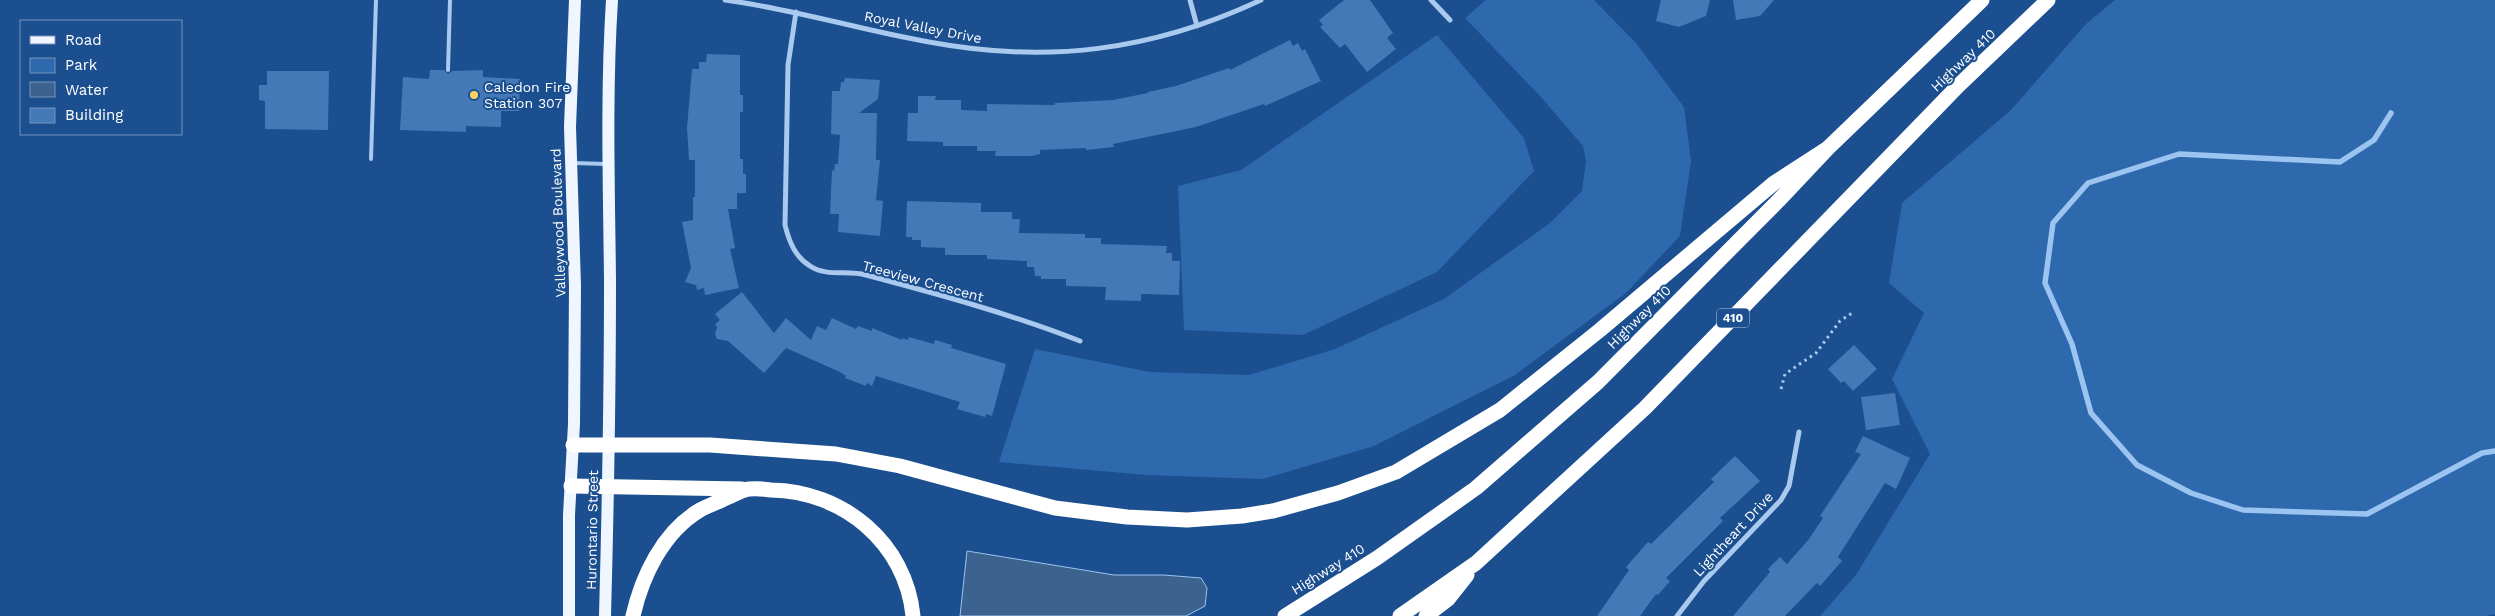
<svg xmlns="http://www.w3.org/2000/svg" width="2495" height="616" font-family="'Work Sans',sans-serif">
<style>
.green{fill:#2e69ad}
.water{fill:#3c6290;stroke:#9cc4f0}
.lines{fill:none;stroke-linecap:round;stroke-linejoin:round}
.stream{stroke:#9cc4f0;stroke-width:5.5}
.building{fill:#4478b7}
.path{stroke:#a9c9ee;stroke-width:3;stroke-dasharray:2.5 4;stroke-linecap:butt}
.lane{stroke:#a9c9ee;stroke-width:4}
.street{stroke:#a9c9ee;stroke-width:5}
.primary{stroke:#f0f6ff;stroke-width:12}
.highway{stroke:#fff;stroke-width:15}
.poi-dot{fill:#ffd166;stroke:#1b4f8f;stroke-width:2}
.labels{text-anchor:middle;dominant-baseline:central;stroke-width:4;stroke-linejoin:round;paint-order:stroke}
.shield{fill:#1b4f8f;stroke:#bbcadd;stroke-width:1}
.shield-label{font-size:12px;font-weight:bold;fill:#fff}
.street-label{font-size:14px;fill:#fff;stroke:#1b4f8f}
.poi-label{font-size:14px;fill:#fff;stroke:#1b4f8f;text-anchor:start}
</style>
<rect width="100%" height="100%" fill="#1b4f8f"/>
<path class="green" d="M1486,0h108l42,43 48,64 7,54 -11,75 -54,57 -111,82 -141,71 -111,33 -117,-4 -147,-13 36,-113 115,23 99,3 86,-26 109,-50 106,-76 32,-32 4,-30 -3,-15 -43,-50 -75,-78z
M2115,0h380v614l-10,2h-665l36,-41 74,-121 -38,-75 32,-66 -35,-30 13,-80 109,-93 75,-86z
M1437,35l87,103 10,33 -97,101 -134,63 -119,-5 -6,-144 63,-16z"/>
<path class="water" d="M967,551l147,24h50l37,3 6,10 -2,18 -19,10h-226z"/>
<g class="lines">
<path class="stream" d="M2391,113l-17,27 -34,22 -161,-8 -91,29 -35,40 -8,60 27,61 19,69 46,52 54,28 52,17 124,4 115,-61 13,-2"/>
</g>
<path class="building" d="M1344,0h26l23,33 -6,5 9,11 -29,23 -22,-28 -5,4 -20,-21 3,-2 -4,-5z
M1661,0h49l-4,16 -27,11 -23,-6z
M1733,0h41l-14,16 -24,4z
M1290,40l3,6 5,-3 4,8 3,-2 16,32 -56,25 -1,-2 -68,23 -83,17 1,3 -28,3v-2l-46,2v4l-8,2h-37l1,-5h-19v-5h-34v-4l-36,-1 1,-28h10v-17h18l-1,4h26v10l26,1v-7l68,1v-2l58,-3 35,-7v-1l28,-6 53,-18 1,2z
M707,54l33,1v40h3v17h-3v47h3v15h3v19h-9v16h-9l7,39 -5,1 9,39 -34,7 -1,-7 -7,2 -1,-5 -11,-3 6,-14 -9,-46 11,-2v-23h2v-37h-6l-2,-32 5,-59h7v-7h7z
M430,70h14l4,4 4,-3 31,-1v7l37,2 -1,32h-18v16l-35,-1v6l-66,-2 3,-53 26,2z
M267,71h62l-1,59 -63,-1v-28l-6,-1v-15h8z
M845,78l35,2 -2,19 -19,14h18l-1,47h4l-4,40 7,1 -3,35 -42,-4 1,-18h-9l2,-44 2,1 1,-7h3l2,-29 -9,-1 1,-43h8l1,-9h3z
M907,201l74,2v9h31v7h8l-1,14 66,1v4h16v6l66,2 -1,7h6v8h8l-1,34 -38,-1v7l-36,-1 1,-13 -40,-1v-7h-25v-3h-6l-1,-9h-7v-6l-40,-2v-4h-42v-7l-24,-1v-7h-9v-3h-6z
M742,292l32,41 12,-15 25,22 6,-14 9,4 6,-12 24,11 2,-3 14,5v-3l30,12v-2l6,2 1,-3 25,7 1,-4 17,5 -1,3 55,16 -14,52 -6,-2 -1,3 -28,-8 3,-7 -84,-26 -4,10 -5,-3 -1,3 -21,-8 1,-2 -6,-4 -54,-24 -22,25 -36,-32 -11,-2 -2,-5 2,-7 -2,-3 5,-4 -5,-6z
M1854,345l23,24 -24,22 -9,-10 -3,2 -13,-14z
M1895,393l5,32 -34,5 -5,-33z
M1863,436l47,22 -14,31 -11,-6 -47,74 4,4 -22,25 -3,-3 -32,33h-52l37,-44 -2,-3 12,-12 7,7 22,-25 14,-21 -3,-2 41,-62 -6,-2z
M1735,456l25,25 -40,37 3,3 -57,57 4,3 -12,14 -2,-1 -16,22h-43l32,-46 -3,-3 22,-25 3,2 63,-62 -3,-3z"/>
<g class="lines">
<path class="path" d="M1781,389l4,-15 31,-21 24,-32 12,-8"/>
<path class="lane" d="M448,70l2,-70
M371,159l5,-159
M573,163l33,1"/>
<path class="street" d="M725,0c69,9 135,30 204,42 118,22 223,9 332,-42
M1190,0l7,26
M1431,0l19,20
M796,12l-8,53 -3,160c4,16 10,32 25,41 16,11 38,4 56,9 72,19 145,39 214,66
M1677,616l27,-35 77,-81 8,-14 10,-54"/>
<path class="primary" d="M569,616v-101l5,-91 1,-138 -5,-159 5,-127
M605,616c3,-112 5,-224 5,-336 -1,-94 -4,-187 2,-280"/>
<path class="highway" d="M573,445h137l126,9 64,12 155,42 72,9 60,3 55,-4 31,-5 65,-18 58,-21 104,-62 100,-80 174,-147 54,-35
M571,486l171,3
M633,616c9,-40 30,-84 67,-106 7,-4 16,-7 24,-11 8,-3 17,-9 25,-10 7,-1 15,0 22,1 72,1 135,53 142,126
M1285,616l92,-58 99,-70 122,-106 181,-182 49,-52 154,-148
M1400,616l76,-53 169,-155 314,-323 89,-85
M1426,616l22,-17 19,-24"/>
</g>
<circle class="poi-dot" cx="474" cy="95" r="5"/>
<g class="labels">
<rect class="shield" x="1717" y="308.5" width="32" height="19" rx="4"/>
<g class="shield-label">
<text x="1733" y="318">410</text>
</g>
<g class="street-label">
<text transform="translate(923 27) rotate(11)">Royal Valley Drive</text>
<text transform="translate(1963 60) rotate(-44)">Highway 410</text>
<text transform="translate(558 223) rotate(-92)">Valleywood Boulevard</text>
<text transform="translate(923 281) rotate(15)">Treeview Crescent</text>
<text transform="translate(1639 317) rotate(-45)">Highway 410</text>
<text transform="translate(592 530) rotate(-89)">Hurontario Street</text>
<text transform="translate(1733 534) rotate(-47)">Lightheart Drive</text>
<text transform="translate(1328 569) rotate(-32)">Highway 410</text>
</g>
<g class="poi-label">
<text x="484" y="87">Caledon Fire<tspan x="484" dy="16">Station 307</tspan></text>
</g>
</g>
<rect x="20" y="20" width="162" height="115" fill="#1b4f8f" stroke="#7695bc"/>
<rect x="30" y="36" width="25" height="8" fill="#f0f6ff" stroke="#7695bc"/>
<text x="65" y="45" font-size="15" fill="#ffffff">Road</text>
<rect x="30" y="58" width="25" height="15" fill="#2e69ad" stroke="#7695bc"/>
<text x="65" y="70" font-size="15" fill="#ffffff">Park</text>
<rect x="30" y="82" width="25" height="15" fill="#3c6290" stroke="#7695bc"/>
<text x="65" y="95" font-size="15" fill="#ffffff">Water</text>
<rect x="30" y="108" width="25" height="15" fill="#4478b7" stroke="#7695bc"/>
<text x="65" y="120" font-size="15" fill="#ffffff">Building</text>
</svg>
